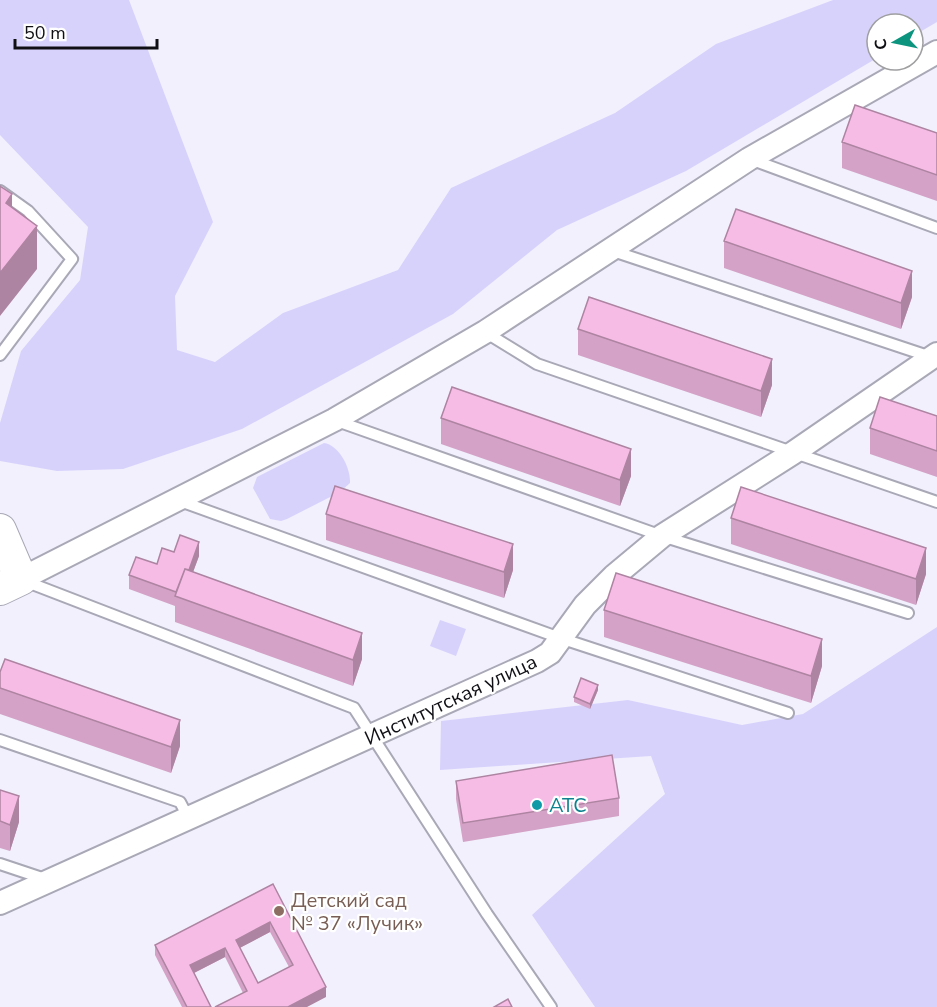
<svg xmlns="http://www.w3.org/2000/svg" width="937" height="1007" font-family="'Nunito Sans',sans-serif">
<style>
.green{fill:#d7d2fc}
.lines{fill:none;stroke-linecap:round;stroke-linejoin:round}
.lane-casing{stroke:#a9a8b6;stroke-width:14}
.street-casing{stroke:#a9a8b6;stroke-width:26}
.secondary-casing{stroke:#a9a8b6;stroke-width:34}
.lane{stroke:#fff;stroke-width:10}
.street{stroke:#fff;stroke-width:22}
.secondary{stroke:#fff;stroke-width:32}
.wall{fill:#d4a2c6;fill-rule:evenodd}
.shaded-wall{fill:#ad84a1}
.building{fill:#f7bce6;stroke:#ad84a1;stroke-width:1.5;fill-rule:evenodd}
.culture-dot{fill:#0f9aa8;stroke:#fff;stroke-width:2}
.education-dot{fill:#8d6e63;stroke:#fff;stroke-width:2}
.labels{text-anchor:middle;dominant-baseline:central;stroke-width:4.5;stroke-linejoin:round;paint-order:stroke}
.street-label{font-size:20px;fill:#100f14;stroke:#fff}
.culture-label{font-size:20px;fill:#0d838f;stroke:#fff;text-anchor:start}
.education-label{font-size:20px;fill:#785e54;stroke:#fff;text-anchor:start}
</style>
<rect width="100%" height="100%" fill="#f2f0fd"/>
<path class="green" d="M0,0h129l84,222 -38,74 2,54 38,12 68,-49 115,-43 53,-82 164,-75 101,-69 117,-44h104v22l-24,14v-12h-36v34l-191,113 -129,59 -104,84 -211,115 -119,40 -66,2 -57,-10v-38l21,-72 59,-71 8,-53 -88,-92z
M324,443c15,2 27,25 26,40l-10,9 -53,27 -6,2 -11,-2 -17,-31 4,-11z
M440,620l26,9 -10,27 -26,-10z
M937,627v380h-342l-63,-92 133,-121 -14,-38 -211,14 1,-49 187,-21 114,25 61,-11z"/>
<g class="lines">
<defs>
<path id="lane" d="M750,159l187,69
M0,191l28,20 44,48 -72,96
M610,250l321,107
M485,332l52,32 400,138
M337,421l325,115 246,77
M180,501l380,137 228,75
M22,580l332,128 133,206 64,93
M0,740l180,62 9,17
M0,864l45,15"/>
<path id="street" d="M21,579l313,-159 151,-88 264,-173 188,-107
M0,903l537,-242 13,-8 35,-48 29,-29 48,-40 131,-83 144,-99"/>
<path id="secondary" d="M0,530l21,49 -21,10"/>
</defs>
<use href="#lane" class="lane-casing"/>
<use href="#street" class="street-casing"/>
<use href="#secondary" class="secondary-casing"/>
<use href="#lane" class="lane"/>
<use href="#street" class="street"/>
<use href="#secondary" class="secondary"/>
</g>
<path class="wall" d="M937,133v68l-95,-33v-26z
M724,241l188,56 -11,32 -177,-61z
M578,329l194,56 -11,32 -183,-62z
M937,416v61l-67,-23v-26z
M441,418l190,58 -11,30 -179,-62z
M326,514l187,56 -9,28 -178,-58z
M731,518l195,56 -10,31 -185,-61z
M174,552l25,4 -6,16 169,87 -9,27 -178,-64v-16l-46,-17v-14l28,-11z
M604,610l218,56 -11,37 -207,-66z
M0,672l180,74 -9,27 -171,-59z
M598,690l-8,19 -16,-7v-5z
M456,781l163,17v18l-156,26 -7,-43z
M0,790l19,32 -9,29 -10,-3z
M273,884l53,113 -83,-4 -18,-36 -31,16 17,34h-29l-27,-52v-10zM270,932l19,35 -31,16 -19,-35z"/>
<path class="shaded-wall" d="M12,194v43l-6,-34z
M37,226v43l-37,47v-43z
M912,271v26l-11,32v-26z
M772,359v26l-11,32v-26z
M631,449v27l-11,30v-26z
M199,542v14l-16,43 -3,-6z
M513,544v26l-9,28v-26z
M926,548v26l-10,31v-26z
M362,633v26l-9,27v-26z
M822,639v27l-11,37v-27z
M598,685v5l-8,19v-5z
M180,720v26l-9,27v-26z
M19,796v26l-9,29v-26z
M270,922v10l-34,18v-10z
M225,948v9l-35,18v-10z
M326,987v10l-19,10h-19z"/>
<path class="building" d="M855,105l82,28v42l-95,-33z
M0,186l12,8 -6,9 31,23 -37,47z
M736,209l176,62 -11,32 -177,-62z
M589,297l183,62 -11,32 -183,-62z
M452,387l179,62 -11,31 -179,-62z
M880,397l57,19v35l-67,-23z
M335,486l178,58 -9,28 -178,-58z
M741,487l185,61 -10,31 -185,-61z
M180,535l19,7 -10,28 -4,-1 -9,23 -47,-17 7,-18 21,7 5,-16 12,4z
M185,569l177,64 -9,27 -178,-64z
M616,573l206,66 -11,37 -207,-66z
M5,659l175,61 -9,27 -171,-59v-16z
M581,678l17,7 -8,19 -16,-7z
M612,755l7,43 -156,25 -7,-42z
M0,790l19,6 -9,29 -10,-4z
M273,884l53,103 -38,20h-73l32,-16 -22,-43 -35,17 21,42h-24l-32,-62zM270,922l23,43 -35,18 -22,-43z
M508,999l4,8h-18z"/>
<circle class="culture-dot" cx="537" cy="805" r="6"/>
<circle class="education-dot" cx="279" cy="911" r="6"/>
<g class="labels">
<g class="street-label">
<text transform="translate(451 700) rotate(-25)">Институтская улица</text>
</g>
<g class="culture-label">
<text x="549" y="805">АТС</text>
</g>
<g class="education-label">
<text x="291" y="900">Детский сад<tspan x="291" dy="23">№ 37 «Лучик»</tspan></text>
</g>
</g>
<g transform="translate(895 42) rotate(261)"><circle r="28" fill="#ffffff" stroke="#9f9fa1" stroke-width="1.5"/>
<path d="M0-4.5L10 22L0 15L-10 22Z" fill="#0d947f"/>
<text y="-9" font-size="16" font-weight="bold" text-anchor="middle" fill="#100f14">С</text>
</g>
<path d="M15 39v9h142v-9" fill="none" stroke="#100f14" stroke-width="3"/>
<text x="24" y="39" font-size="18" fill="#100f14" stroke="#ffffff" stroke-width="4.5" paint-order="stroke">50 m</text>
</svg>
